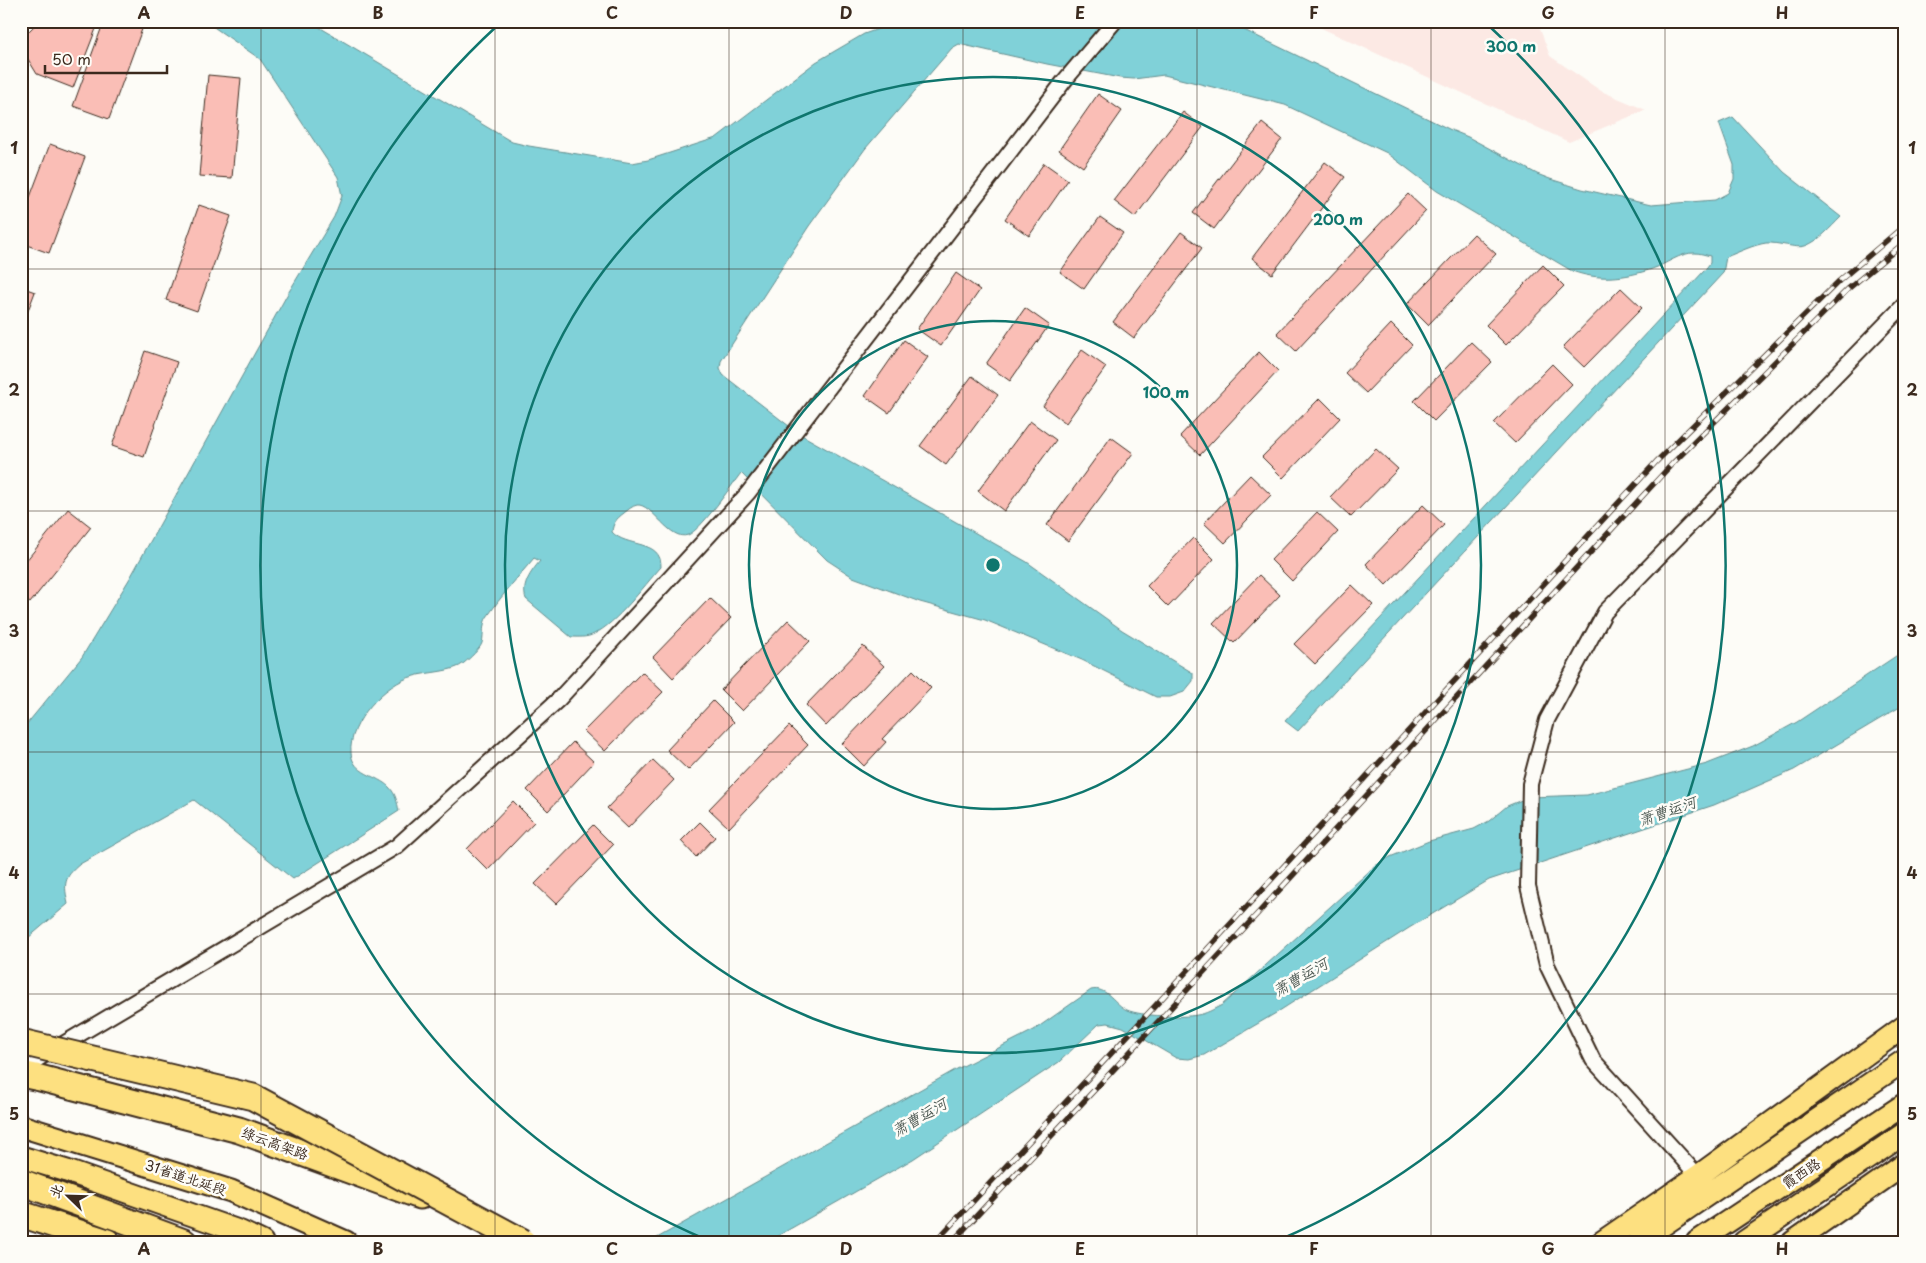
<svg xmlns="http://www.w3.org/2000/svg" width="1926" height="1263" font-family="'Playpen Sans','LXGW WenKai TC',sans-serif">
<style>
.built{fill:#fce9e4}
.water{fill:#80d1d8;stroke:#648e8e}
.building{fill:#fabeb6;stroke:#3b2a1e}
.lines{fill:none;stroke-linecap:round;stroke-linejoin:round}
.street-casing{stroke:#3b2a1e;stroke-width:18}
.primary-casing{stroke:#3b2a1e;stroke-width:25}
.highway-casing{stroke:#3b2a1e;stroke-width:29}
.street{stroke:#fdfcf7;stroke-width:14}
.primary{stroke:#fde080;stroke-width:21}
.highway{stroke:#fde080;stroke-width:25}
.rail-casing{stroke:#3b2a1e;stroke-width:5.5}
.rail{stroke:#fdfcf7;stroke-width:4;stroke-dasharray:11;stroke-linecap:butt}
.highway-bridge-casing{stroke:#3b2a1e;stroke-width:29;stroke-linecap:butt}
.highway-bridge{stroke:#fde080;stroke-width:25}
.grid{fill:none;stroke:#3b2a1e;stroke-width:1;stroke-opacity:0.55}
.ring{fill:none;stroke:#0f766e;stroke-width:2.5}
.labels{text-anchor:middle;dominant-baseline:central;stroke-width:5;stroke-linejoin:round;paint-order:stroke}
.street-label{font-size:14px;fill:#3b2a1e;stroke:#fdfcf7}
.water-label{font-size:15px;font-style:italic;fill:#505c56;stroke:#fdfcf7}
.centre{fill:#0f766e;stroke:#fdfcf7;stroke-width:2.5}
.ring-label{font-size:15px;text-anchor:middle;font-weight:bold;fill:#0f766e;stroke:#fdfcf7;stroke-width:5;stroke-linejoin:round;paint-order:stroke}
.neatline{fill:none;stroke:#3b2a1e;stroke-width:2}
.grid-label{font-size:16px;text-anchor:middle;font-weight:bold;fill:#3b2a1e}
</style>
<rect width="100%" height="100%" fill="#fdfcf7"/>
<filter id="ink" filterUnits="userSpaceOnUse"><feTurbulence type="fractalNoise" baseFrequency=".02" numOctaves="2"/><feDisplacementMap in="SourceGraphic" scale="10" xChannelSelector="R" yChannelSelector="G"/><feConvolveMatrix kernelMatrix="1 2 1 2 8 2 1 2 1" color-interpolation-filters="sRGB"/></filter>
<g filter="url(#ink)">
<path class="built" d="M1306,21h231l13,35 51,35 45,19 -77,32z"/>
<path class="water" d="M205,21h104l203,121 17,4 103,17 16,-3 68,-22 100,-76 48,-28 37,-13h330l9,7 211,102 17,7 69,37 13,5 32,10 69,16 64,-5 13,-7 6,-14v-14l-15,-42 14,-6 51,55 57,45c-11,11 -22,24 -36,29 -9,3 -27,-4 -39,-3 -13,2 -27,9 -40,14l-3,16 -425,458 -13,-10 419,-450 6,-8v-7c-4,-1 -10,-3 -15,-3 -14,-1 -30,12 -43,16 -27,9 -53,12 -80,2l-135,-80 -50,-38 -102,-48 -121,-30 -30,4 -14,-1 -73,-14 -88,-20 -7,4 -87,101 -56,77 -88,135 -1,7 3,7 75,58 229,129 95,68 71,43v8l-9,11 -14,5h-14l-74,-37 -97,-40 -65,-18 -67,-25 -26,-17 -86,-87c-10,13 -40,57 -53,62 -18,7 -36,-32 -51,-30 -5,1 -9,5 -13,8 -8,6 -11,10 -12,19 14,16 50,7 49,35 -18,20 -44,56 -67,67 -7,4 -15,3 -23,3l-45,-38c-5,-14 5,-27 14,-38l-6,-3c-16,19 -33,38 -47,59 -5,7 -3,18 -5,26 -2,6 -12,15 -18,20 -10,9 -37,9 -50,13 -29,7 -66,47 -63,77 2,21 26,22 38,34 7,7 8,15 10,24l-106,68 -99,-79 -114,64c-17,14 -16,20 -12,40l-47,40v-213l61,-74 48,-79 157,-283 47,-78 8,-21 -4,-19 -78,-118z
M1905,650v54l-111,66 -80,35 -225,75 -80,48 -133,85 -72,42 -15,4 -13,-1 -53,-31 -15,-4 -9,1 -40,38 -146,97 -146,83h-117l305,-172 79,-40 57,-40c16,-4 23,14 36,20 13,6 56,8 70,5 9,-1 17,-6 25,-10l153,-139 15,-9 39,-16 45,-12 15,-8 18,-15 22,-9 58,-2 120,-31 46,-18 44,-24z"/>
<path class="building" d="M39,21h60l-26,67 -36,-14 -14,-23 -1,-13z
M104,21h41l-36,98 -36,-13z
M208,75l33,3 -9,100 -33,-2z
M1098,94l24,17 -39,56 -24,-17z
M1183,112l20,15 -68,90 -21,-16z
M1262,123l20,16 -68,90 -21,-16z
M50,144l35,13 -36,96 -28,-10v-22z
M1325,162l20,15 -73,97 -20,-16z
M1044,163l24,17 -39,56 -24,-17z
M1408,194l18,17 -130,140 -19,-18z
M199,205l32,11 -34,95 -31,-11z
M1100,217l23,16 -39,56 -24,-17z
M1181,232l21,16 -68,90 -21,-16z
M1474,234l22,20 -68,71 -21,-21z
M1543,265l21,21 -58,59 -20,-20z
M956,273l24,17 -39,56 -24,-17z
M21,287l14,5 -14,37z
M1621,288l21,20 -58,59 -21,-20z
M1025,308l24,17 -39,56 -24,-17z
M1391,324l21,21 -46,48 -21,-20z
M904,340l24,17 -39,56 -24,-17z
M1471,342l21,20 -58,59 -20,-20z
M1082,350l24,17 -40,56 -23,-17z
M145,351l32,11 -33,95 -32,-11z
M1259,352l19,19 -78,84 -20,-19z
M1552,364l20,20 -57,59 -21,-20z
M972,376l26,19 -52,70 -26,-19z
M1320,398l20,20 -57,60 -21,-21z
M1030,421l26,19 -52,71 -26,-20z
M1111,437l22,16 -65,88 -21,-16z
M1376,449l22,20 -47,48 -21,-20z
M1250,475l21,20 -46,48 -21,-20z
M1423,505l21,20 -58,60 -20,-21z
M68,509l23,18 -61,76 -9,-7v-29z
M1317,512l21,20 -46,49 -21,-21z
M1193,538l21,21 -46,48 -21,-21z
M1259,575l21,20 -46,48 -21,-20z
M1352,585l21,20 -58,59 -21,-20z
M710,598l21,20 -58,60 -20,-21z
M788,620l22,21 -68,70 -21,-21z
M863,646l21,20 -58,60 -20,-21z
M913,670l18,18 -49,51 4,3 -22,24 -22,-22z
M642,672l21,20 -58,59 -21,-20z
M713,701l21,21 -46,48 -21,-20z
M789,726l19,19 -79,83 -20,-19z
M573,742l21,20 -46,49 -21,-21z
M653,760l21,20 -46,48 -21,-20z
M513,801l21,21 -46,48 -21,-21z
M700,822l15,15 -19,20 -15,-16z
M593,825l20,20 -57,59 -21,-20z"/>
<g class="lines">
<defs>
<path id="street" d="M21,1069l376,-223 162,-147 189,-206 317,-413 50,-59
M1698,1176l-105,-116 -46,-95 -19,-79 2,-102 17,-64 58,-108 300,-308"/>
<path id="primary" d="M21,1126l210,65 115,51
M21,1157l46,14 174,61 21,10
M1602,1242l96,-66 207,-150
M1638,1242l267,-182
M1697,1242l208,-138
M1744,1242l161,-109
M1793,1242l112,-78"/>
<path id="highway" d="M21,1074l19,4 199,52 181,66
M21,1182l163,60
M21,1214l86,28"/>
</defs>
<use href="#street" class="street-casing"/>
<use href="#primary" class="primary-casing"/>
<use href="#highway" class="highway-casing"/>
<use href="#street" class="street"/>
<use href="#primary" class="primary"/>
<use href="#highway" class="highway"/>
<defs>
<path id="rail" d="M935,1242l184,-197 537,-583 183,-181 66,-56
M952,1242l178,-190 542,-588 177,-176 56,-46"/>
</defs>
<use href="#rail" class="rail-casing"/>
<use href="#rail" class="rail"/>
<defs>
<path id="highway-bridge" d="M21,1042l232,55 270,145"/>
</defs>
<use href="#highway-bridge" class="highway-bridge-casing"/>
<use href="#highway-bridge" class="highway-bridge"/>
</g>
</g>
<path class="grid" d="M261,21v1221M495,21v1221M729,21v1221M963,21v1221M1197,21v1221M1431,21v1221M1665,21v1221M21,269h1884M21,511h1884M21,752h1884M21,994h1884"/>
<g class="ring">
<circle cx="993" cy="565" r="244"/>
<circle cx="993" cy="565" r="488"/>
<path d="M707 1240A733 733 0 0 1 498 25M1488 25A733 733 0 0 1 1279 1240"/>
</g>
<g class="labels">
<g class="street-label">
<text transform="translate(275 1143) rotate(20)">绿云高架路</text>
<text transform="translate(1801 1173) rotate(-34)">霞西路</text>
<text transform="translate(186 1177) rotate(18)">31省道北延段</text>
</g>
<g class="water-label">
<text transform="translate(1667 810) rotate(-19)">萧曹运河</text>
<text transform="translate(1300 976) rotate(-30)">萧曹运河</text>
<text transform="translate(919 1116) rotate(-30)">萧曹运河</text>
</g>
</g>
<circle cx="993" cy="565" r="8" class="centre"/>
<g class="ring-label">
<text x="1511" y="52">300 m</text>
<text x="1338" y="225">200 m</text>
<text x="1166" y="398">100 m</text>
</g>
<rect width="1926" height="1263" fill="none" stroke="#fdfcf7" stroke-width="55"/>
<g transform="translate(68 1196) rotate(293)" stroke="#fdfcf7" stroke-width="4" paint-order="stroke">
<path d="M0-4L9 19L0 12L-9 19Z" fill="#3b2a1e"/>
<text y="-8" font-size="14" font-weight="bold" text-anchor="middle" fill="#3b2a1e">北</text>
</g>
<path d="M45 65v8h122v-8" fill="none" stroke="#3b2a1e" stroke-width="2.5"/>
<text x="52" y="65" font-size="15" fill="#3b2a1e" stroke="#fdfcf7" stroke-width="4" paint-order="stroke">50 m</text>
<rect x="28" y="28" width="1870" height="1208" class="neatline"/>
<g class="grid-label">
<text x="144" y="19">A</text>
<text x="378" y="19">B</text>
<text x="612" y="19">C</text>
<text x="846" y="19">D</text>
<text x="1080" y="19">E</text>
<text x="1314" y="19">F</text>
<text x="1548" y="19">G</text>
<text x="1782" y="19">H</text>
<text x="14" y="154">1</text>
<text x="1912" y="154">1</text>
<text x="14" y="396">2</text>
<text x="1912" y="396">2</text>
<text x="14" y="637">3</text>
<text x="1912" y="637">3</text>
<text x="14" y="879">4</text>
<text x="1912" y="879">4</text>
<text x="14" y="1120">5</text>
<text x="1912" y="1120">5</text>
<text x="144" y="1255">A</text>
<text x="378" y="1255">B</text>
<text x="612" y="1255">C</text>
<text x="846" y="1255">D</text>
<text x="1080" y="1255">E</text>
<text x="1314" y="1255">F</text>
<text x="1548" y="1255">G</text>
<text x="1782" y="1255">H</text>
</g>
</svg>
